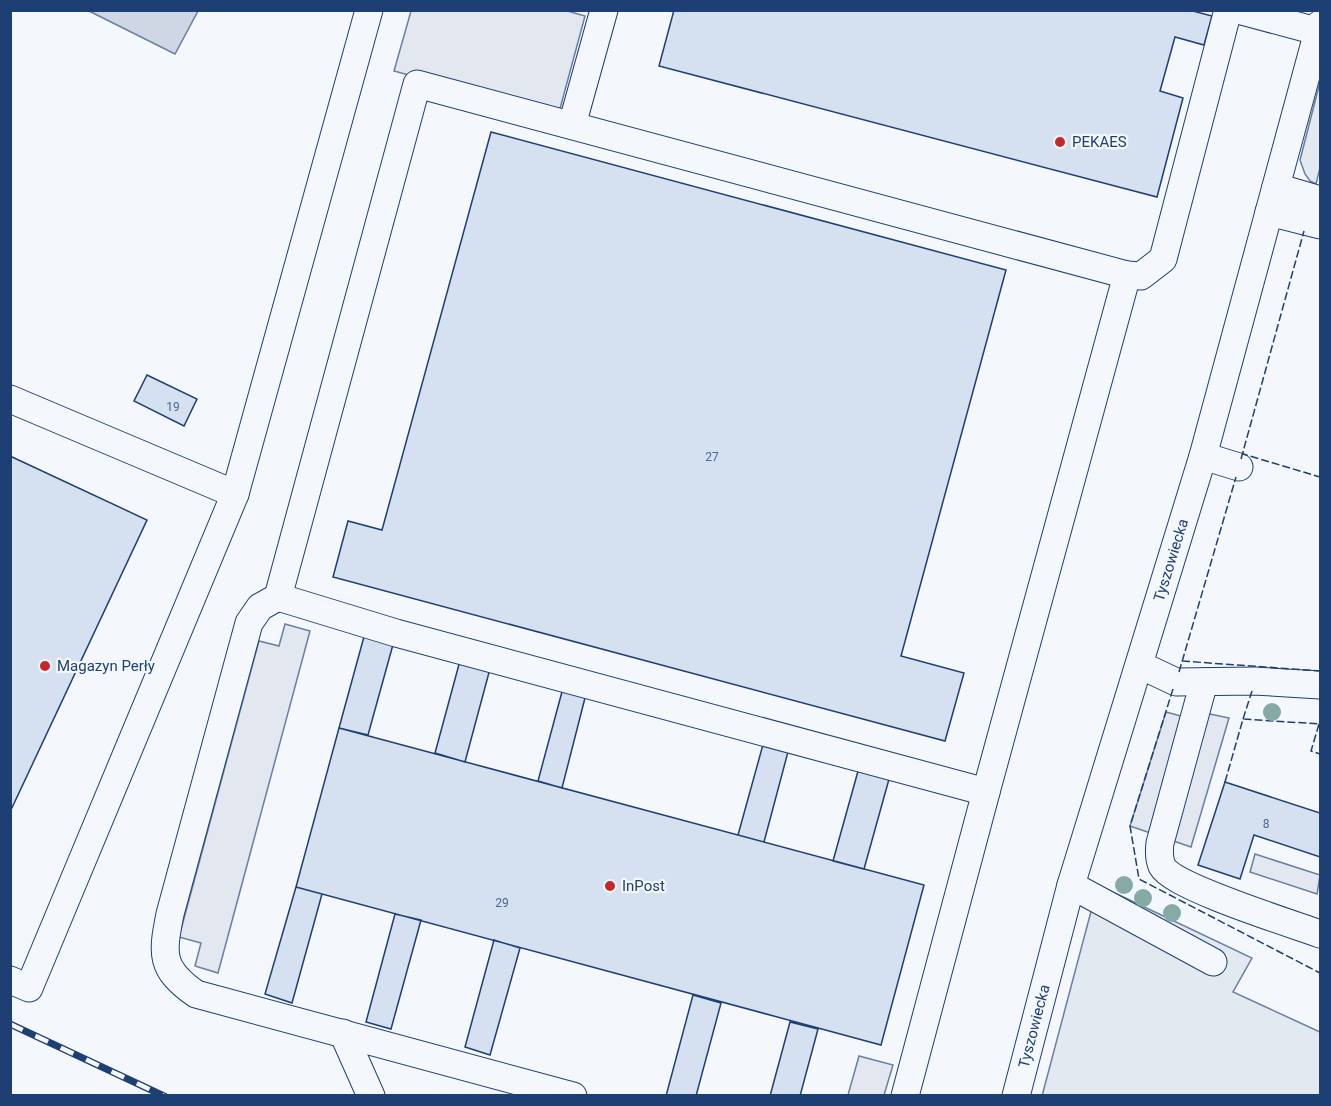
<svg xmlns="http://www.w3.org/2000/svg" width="1331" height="1106" font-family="Roboto,sans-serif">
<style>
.green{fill:#e3e9f0;stroke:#687fa3;stroke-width:1.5}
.parking{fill:#e3e8f0;stroke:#687fa3;stroke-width:1.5}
.water{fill:#cfd7e4;stroke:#687fa3;stroke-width:1.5}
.building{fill:#d5e0f0;stroke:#1d3f73;stroke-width:1.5}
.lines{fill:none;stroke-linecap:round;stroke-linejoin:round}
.minor-casing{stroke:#1d3f73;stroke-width:29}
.minor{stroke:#f4f7fb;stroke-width:27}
.rail-casing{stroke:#1d3f73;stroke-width:7}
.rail{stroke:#f4f7fb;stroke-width:4.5;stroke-dasharray:14;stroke-linecap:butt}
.fence{stroke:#1d3f73;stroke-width:1.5;stroke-dasharray:8 3;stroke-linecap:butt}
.tree{fill:#86aba6}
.poi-dot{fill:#c62828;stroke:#f4f7fb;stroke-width:2}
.labels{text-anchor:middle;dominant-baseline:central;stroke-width:4.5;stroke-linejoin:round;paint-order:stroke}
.number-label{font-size:12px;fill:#4b6792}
.poi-label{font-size:15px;fill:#1d3f73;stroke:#f4f7fb;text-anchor:start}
.street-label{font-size:15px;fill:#1d3f73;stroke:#f4f7fb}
</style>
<rect width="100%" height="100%" fill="#f4f7fb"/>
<path class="green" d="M1320,82v86l-4,16 -6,-3 -5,-7 -5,-14z
M1098,885l154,73 -19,34 87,40v63l-278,1z"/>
<path class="parking" d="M564,10l21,6 -27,100 -164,-45 17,-60z
M285,624l25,7 -92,342 -23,-7 6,-23 -22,-6 80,-296 20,5z
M1166,712l22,6 22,-4 19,4 -38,129 -61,-21z
M1255,854l65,21 -3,19 -67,-22z
M859,1056l34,9 -9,30h-36z"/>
<path class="water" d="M89,11l109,-1v1l-23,43z"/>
<path class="building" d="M674,10h515l23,6 -8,29 -29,-8 -15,54 23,7 -26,99 -498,-131z
M491,132l515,138 -105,386 63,17 -19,68 -612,-164 15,-56 34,9z
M147,375l50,24 -13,27 -50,-25z
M10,456l137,64 -137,292z
M365,633l29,8 -26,94 -29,-7z
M461,657l30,8 -26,97 -30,-9z
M563,688l23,6 -24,94 -24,-7z
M339,728l585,157 -43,160 -585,-158z
M764,741l25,7 -25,94 -26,-7z
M860,764l31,8 -27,97 -31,-8z
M1225,782l95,31v44l-66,-22 -14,44 -42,-14z
M296,887l26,7 -30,109 -27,-9z
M395,914l26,6 -30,109 -25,-7z
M494,940l26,8 -30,107 -25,-8z
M693,995l28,8 -25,93h-30z
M790,1022l28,7 -18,67h-30z"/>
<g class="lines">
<defs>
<g id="minor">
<path d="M1238,10l82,22"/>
<path d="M417,84l710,191 -141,517 -590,-159 -118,-36z"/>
<path d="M572,125l32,-115"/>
<path d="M1276,187l44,13"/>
<path d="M1269,212l51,13"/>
<path d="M1127,275l14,1 22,-17 65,-249"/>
<path d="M10,399l225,95"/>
<path d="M1203,456l36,11"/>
<path d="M278,597l-18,10 -11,16 -79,291c-8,40 -10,55 26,80l377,102"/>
<path d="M1140,665l36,17 78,-1 66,4"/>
<path d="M1204,682l-44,161c-1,8 -1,16 2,23 11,21 131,58 158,68"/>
<path d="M1071,885l142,77"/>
<path d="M10,980l19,8 206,-494 134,-484"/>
<path d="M343,1033l28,63"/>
<path d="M905,1096l81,-304"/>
<path id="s1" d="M1016,1096l55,-211 132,-429 117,-432"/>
</g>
</defs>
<use href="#minor" class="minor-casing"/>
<use href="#minor" class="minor"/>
<defs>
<path id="rail" d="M10,1024l154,72"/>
</defs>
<use href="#rail" class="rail-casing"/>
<use href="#rail" class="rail"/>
<path class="fence" d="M1243,451v3l77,23
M1241,459l63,-228
M1182,661l138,10
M1179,672l57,-195
M1173,689l-43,137 9,53 181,94
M1243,719l9,-28
M1319,724l-8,27 9,3
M1225,782l18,-63 77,5"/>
</g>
<g class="tree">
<circle cx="1272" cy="712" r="9"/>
<circle cx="1124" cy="885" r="9"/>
<circle cx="1143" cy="898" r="9"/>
<circle cx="1172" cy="913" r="9"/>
</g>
<g class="poi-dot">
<circle cx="1060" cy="142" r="6"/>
<circle cx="45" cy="666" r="6"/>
<circle cx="610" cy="886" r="6"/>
</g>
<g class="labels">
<g class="number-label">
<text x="173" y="407">19</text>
<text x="712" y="457">27</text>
<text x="1266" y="824">8</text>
<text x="502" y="903">29</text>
</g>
<g class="poi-label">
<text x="1072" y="142">PEKAES</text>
<text x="57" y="666">Magazyn Perły</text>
<text x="622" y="886">InPost</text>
</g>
<g class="street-label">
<text stroke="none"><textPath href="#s1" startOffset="558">Tyszowiecka</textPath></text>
<text stroke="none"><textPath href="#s1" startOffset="72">Tyszowiecka</textPath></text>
</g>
</g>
<rect width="1331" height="1106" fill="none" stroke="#1d3f73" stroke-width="24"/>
</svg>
